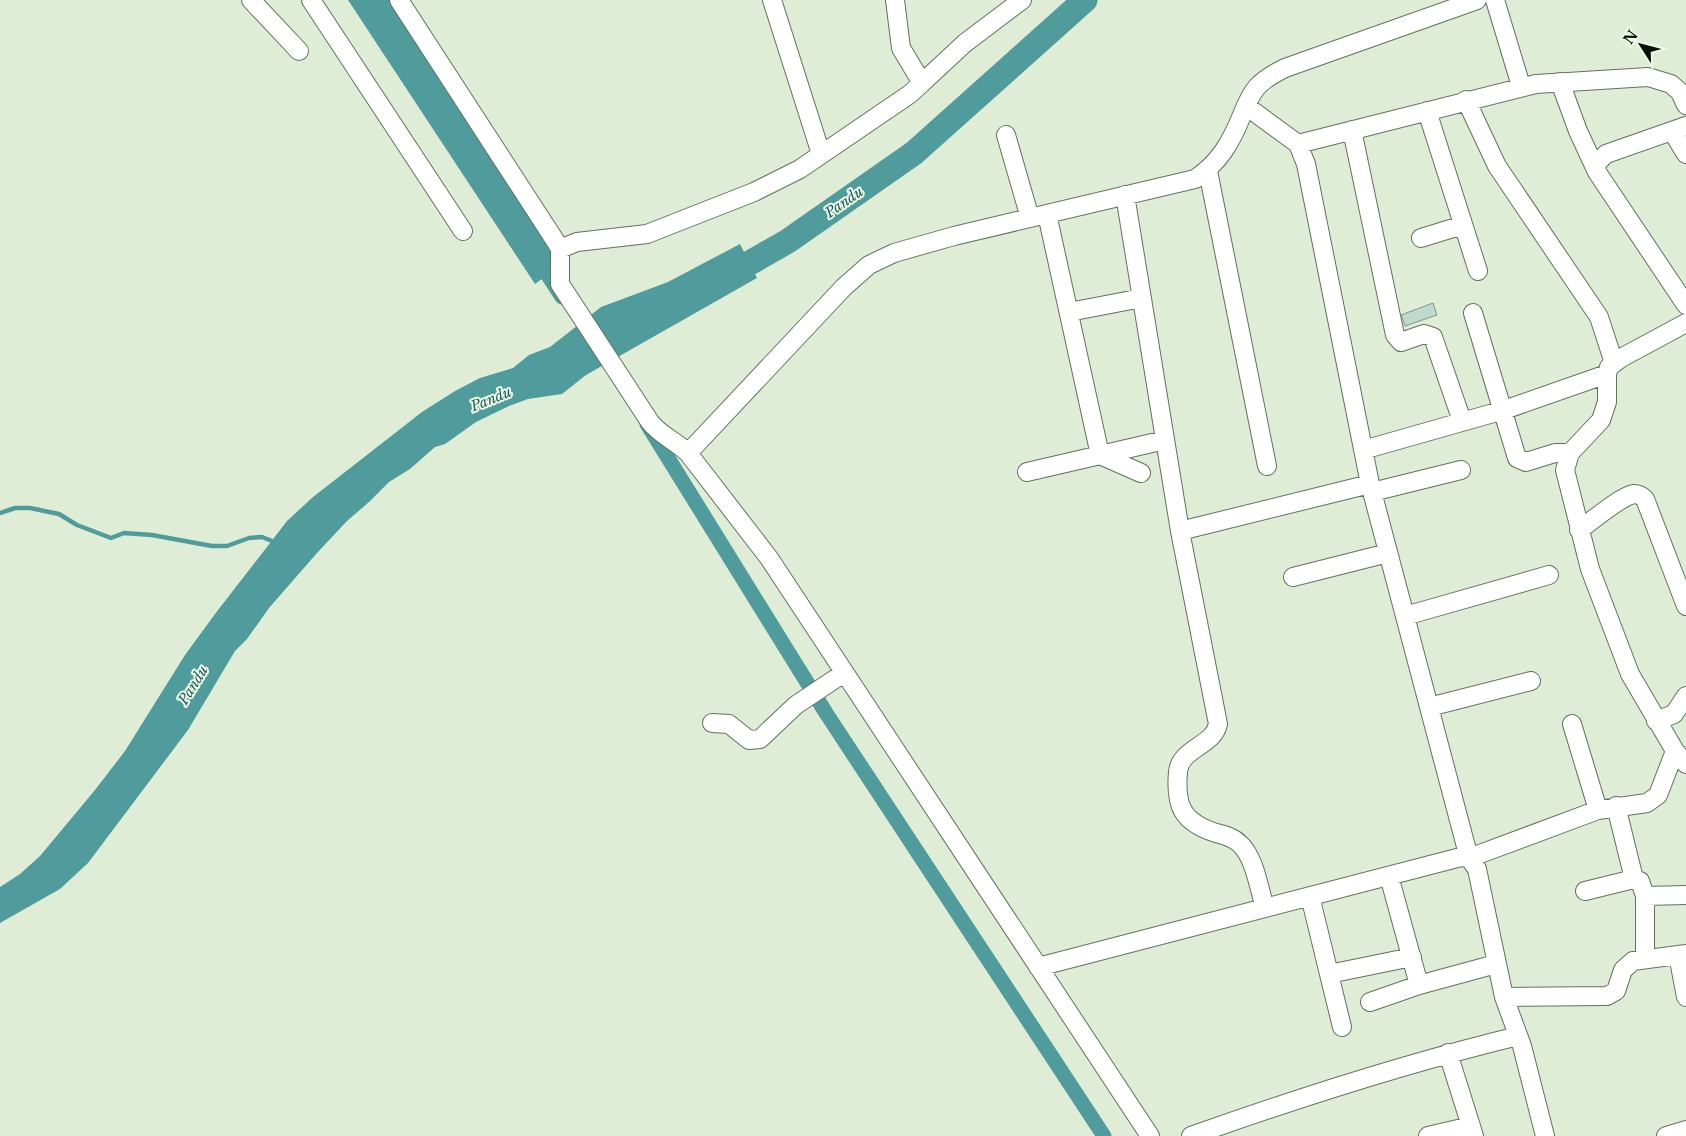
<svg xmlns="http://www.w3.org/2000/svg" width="1686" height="1136" font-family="'Libre Baskerville',serif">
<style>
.water{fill:#509c9d}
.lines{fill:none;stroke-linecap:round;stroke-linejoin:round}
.stream{stroke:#509c9d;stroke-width:4.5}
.canal{stroke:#509c9d;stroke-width:15}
.river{stroke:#509c9d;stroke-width:25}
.building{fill:#bfd9cd;stroke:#7f988c}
.minor-casing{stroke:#63705d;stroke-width:20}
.minor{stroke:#fff;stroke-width:18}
.labels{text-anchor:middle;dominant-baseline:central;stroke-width:4;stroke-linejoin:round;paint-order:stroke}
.water-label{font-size:14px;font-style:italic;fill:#1b5b5d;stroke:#ecfae5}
</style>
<rect width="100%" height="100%" fill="#dfedd7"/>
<path class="water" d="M348,0h44l170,264 -27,20z
M740,244l17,34 -171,97 -24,19 -34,5 -19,7 -33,16 -31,22 -10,3 -25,22 -21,13 -20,20 -22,19 -30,32 -48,55 -22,31 -12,12 -47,79 -100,133 -28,26 -60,34v-36l20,-13 20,-18 55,-66 30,-39 60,-96 30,-41 72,-93 26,-24 109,-85 33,-21 25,-13 33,-10 16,-13 21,-8 51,-40 67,-25z"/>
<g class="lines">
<path class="stream" d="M0,513l15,-5h15l29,6 18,11 34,13 13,-5 28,2 60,11h15l22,-8 13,-1 15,6"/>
<path class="canal" d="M536,257l26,40
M647,424l179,289 278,423"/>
<path class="river" d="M720,280l68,-39 126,-88 171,-153"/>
</g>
<path class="building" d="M1433,303l4,12 -32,11 -4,-11z"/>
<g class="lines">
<defs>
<path id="minor" d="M251,0l48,51
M311,0l152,231
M399,0l157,242 4,7v35l90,138c11,14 26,19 38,31l81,105 381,578
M772,0l49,154
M1495,0l26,86
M1560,82l18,49 19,41
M922,83l43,-40 57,-43
M1466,100l31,66 102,151 15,46
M1246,106l52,38 8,20 64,320 99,374 129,-48 49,-7 11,-8 17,-44
M1427,111l51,160
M1686,126l-80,28 -10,10 1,8 89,133
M1352,130l43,205 6,7 23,-8 9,3 29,84
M1672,131l14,23
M1006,135l24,83
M1298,144l238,-60 112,-7 23,7 9,8 6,13
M1208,171l59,295
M1125,195l55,336 38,193c-4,22 -38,24 -40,48 -3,34 4,50 38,61 8,2 17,4 24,11 15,14 19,45 25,64
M1047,214l53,241 41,18
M1421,238l42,-13
M560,249l17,-7 70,-8 107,-42 46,-23 110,-75 12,-11 -21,-35 -6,-48
M1069,312l73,-14
M1473,313l44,145 9,4 29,-9h15
M1686,323l-65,35 -12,9 -2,7v28l-6,18 -31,33 -5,17 25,99 40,105 45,77 11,13
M1363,450l141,-40 103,-36
M688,453l156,-166 25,-22 25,-12 60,-17 241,-57c25,-17 36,-37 47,-64 4,-10 8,-20 15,-28 7,-8 18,-14 28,-19l192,-68
M1027,472l138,-32
M1372,492l89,-22
M1579,530c13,-9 42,-34 55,-36 5,0 8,2 11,5l41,107
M1180,531l190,-47
M1293,577l95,-24
M1405,616l144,-41
M1429,707l102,-26
M1656,721l18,-7 12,-18
M712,723l17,1 20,16 11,-1 36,-34 48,-32
M1572,724l26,86
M1616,806l18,73
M1389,876l30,109
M1585,891l49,-12 6,2 5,15v62
M1310,896l19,78 83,-17
M1645,896l41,-1
M1678,955l8,42
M1038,967l423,-110 8,1 8,11 27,128 18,49 23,90
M1329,974l13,53
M1504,997l103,-1 9,-5 7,-21 10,-9 53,-7
M1370,1002l49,-17 77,-21
M1448,1053l26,83
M1191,1136c107,-38 216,-73 327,-100
M1428,1136l43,-10
M1666,1136l20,-6"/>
</defs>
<use href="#minor" class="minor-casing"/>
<use href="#minor" class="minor"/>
</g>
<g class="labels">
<g class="water-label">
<text transform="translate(844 202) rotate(-35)">Pandu</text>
<text transform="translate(491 399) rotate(-22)">Pandu</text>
<text transform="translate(193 685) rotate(-58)">Pandu</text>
</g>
</g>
<g transform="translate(1641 45) rotate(306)" stroke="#ecfae5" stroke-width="4" paint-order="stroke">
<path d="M0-4L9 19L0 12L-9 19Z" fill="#0a0e08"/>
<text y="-8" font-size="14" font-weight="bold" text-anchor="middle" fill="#0a0e08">N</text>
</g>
</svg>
